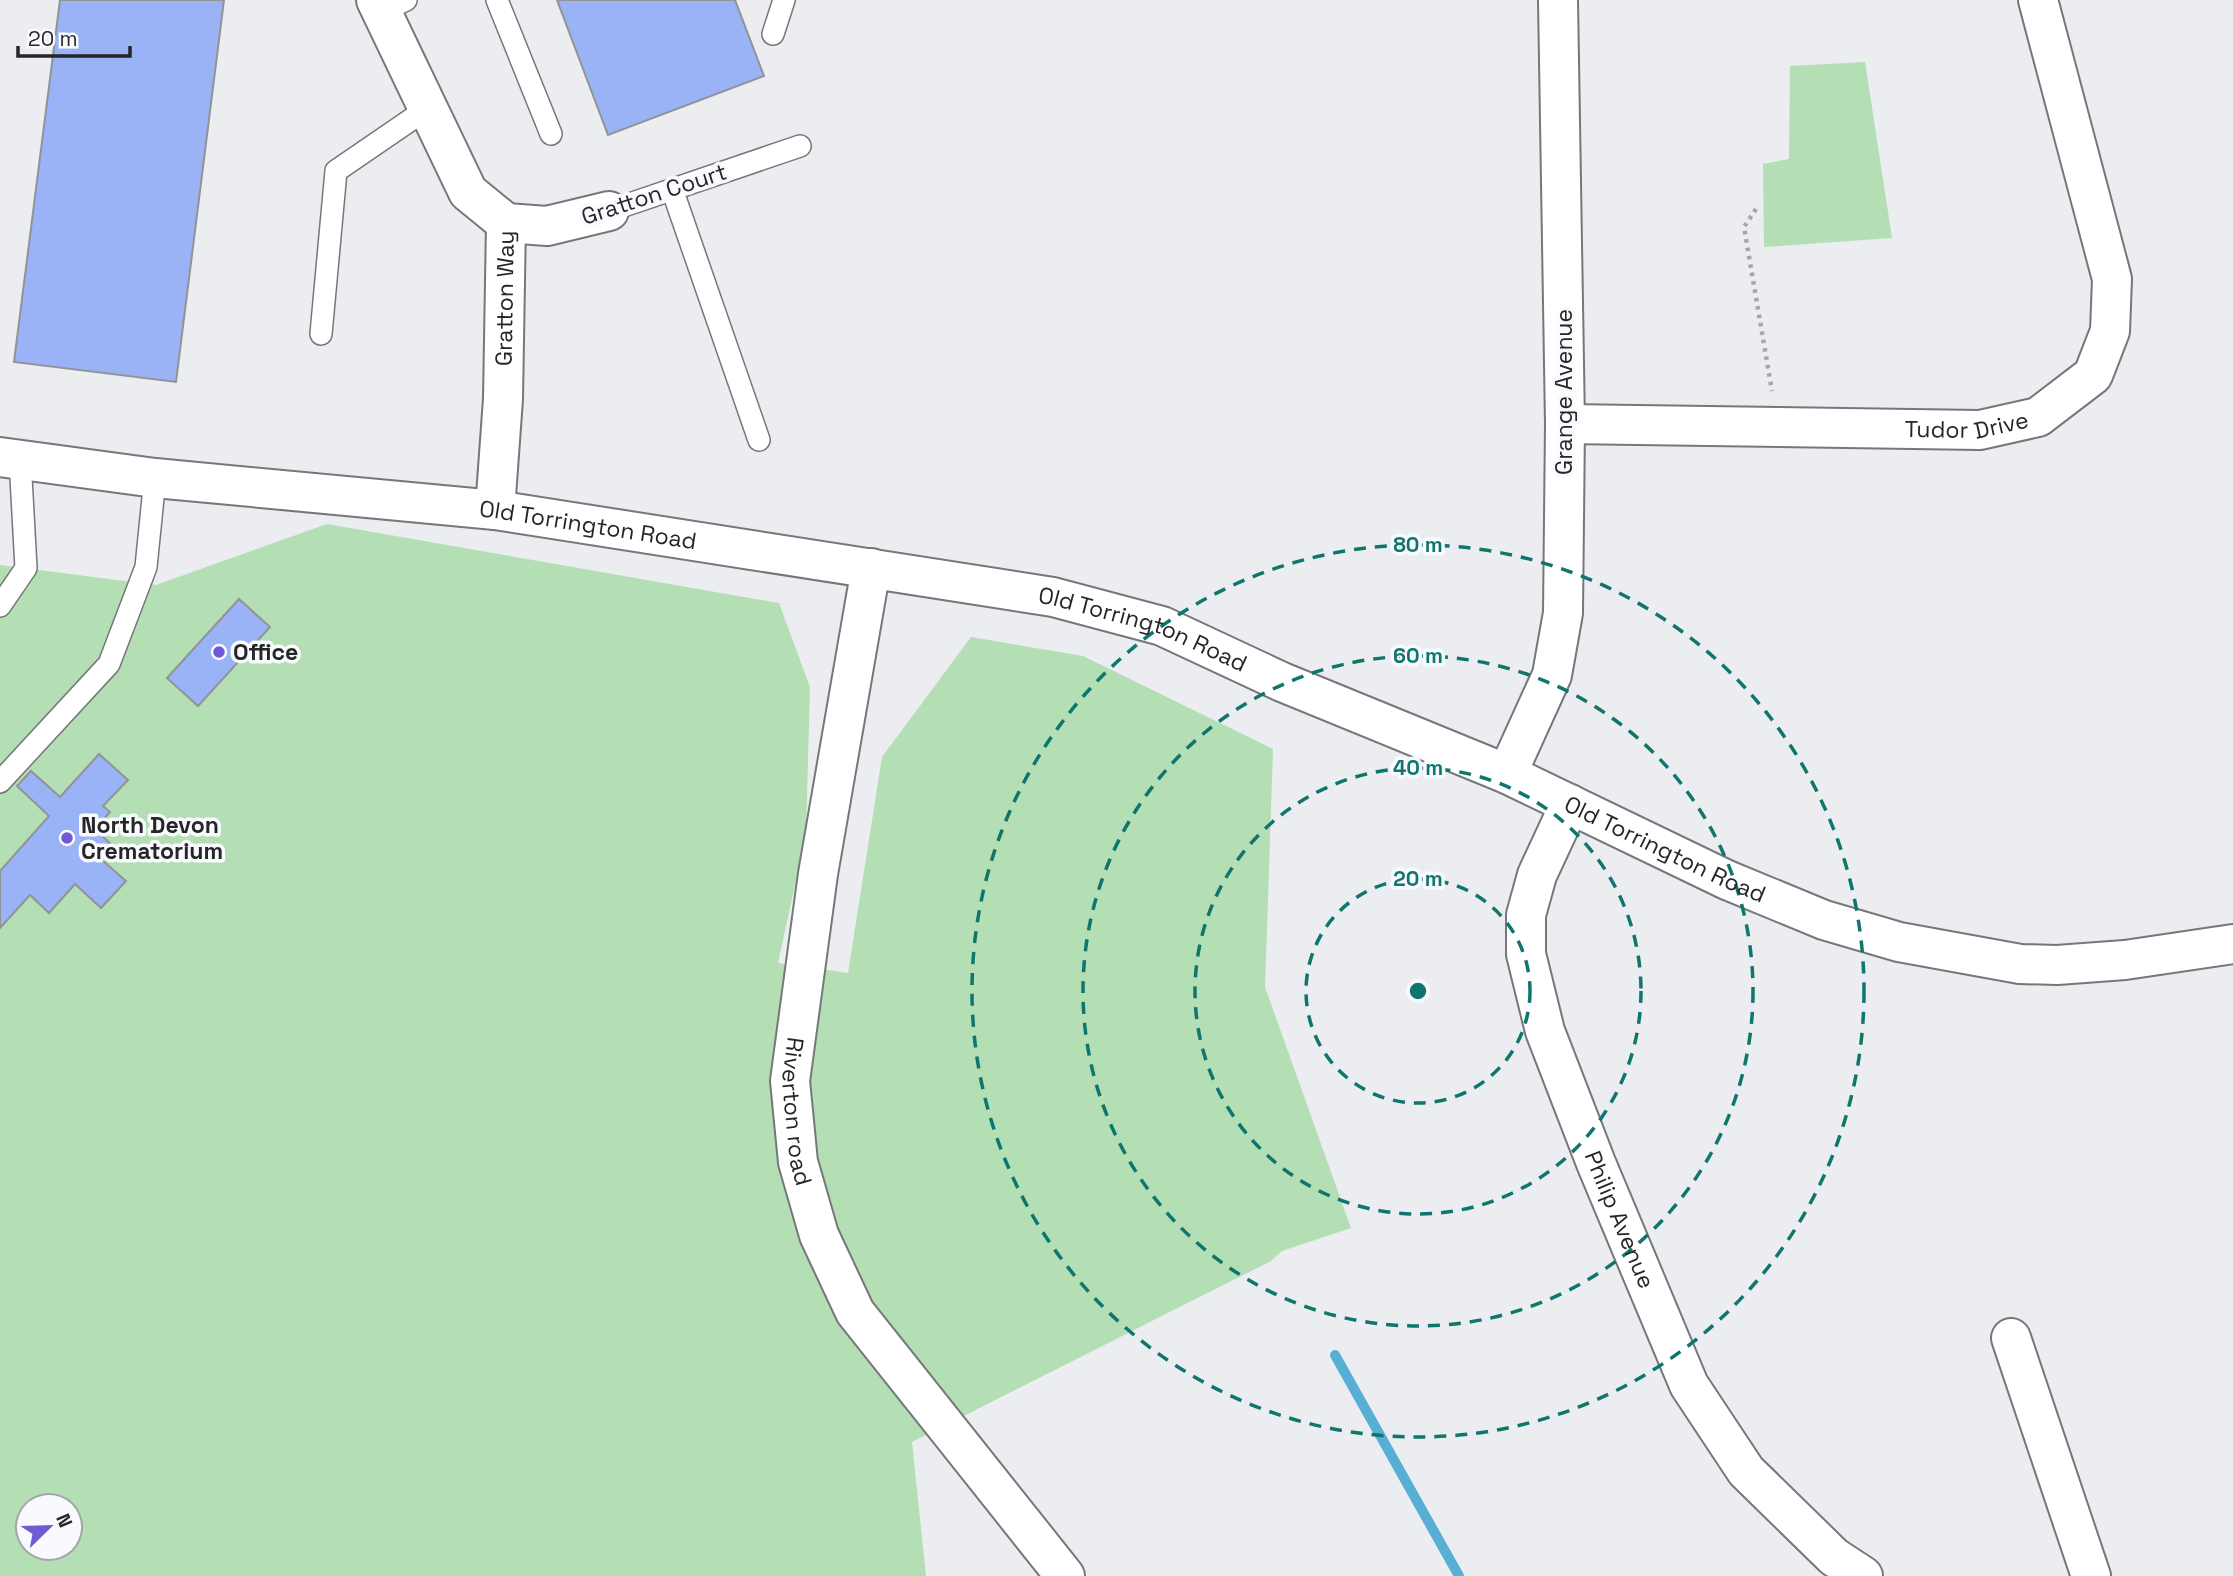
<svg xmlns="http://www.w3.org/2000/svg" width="2233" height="1576" font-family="'Space Grotesk',sans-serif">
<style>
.green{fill:#b4deb4;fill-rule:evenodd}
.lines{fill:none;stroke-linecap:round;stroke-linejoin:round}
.stream{stroke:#58afd5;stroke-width:10}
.building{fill:#9ab3f6;stroke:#919397;stroke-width:2}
.lane-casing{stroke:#76777b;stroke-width:24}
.street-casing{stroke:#76777b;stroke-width:42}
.path{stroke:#a5a6aa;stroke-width:4.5;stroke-dasharray:3.5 5;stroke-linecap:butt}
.lane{stroke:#fff;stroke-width:21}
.street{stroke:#fff;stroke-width:38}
.ring{fill:none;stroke:#0f766e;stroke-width:3.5;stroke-dasharray:12 9}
.poi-dot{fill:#715ad5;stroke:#f8fafe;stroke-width:2.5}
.labels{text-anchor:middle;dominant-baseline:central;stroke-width:7;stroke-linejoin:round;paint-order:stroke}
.street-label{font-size:23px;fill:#252628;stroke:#f8fafe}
.poi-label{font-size:23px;font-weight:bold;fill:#252628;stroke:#f8fafe;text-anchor:start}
.centre{fill:#0f766e;stroke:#f8fafe;stroke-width:3.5}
.ring-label{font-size:21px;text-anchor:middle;font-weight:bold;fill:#0f766e;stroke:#f8fafe;stroke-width:7;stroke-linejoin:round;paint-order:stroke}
</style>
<rect width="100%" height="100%" fill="#ebedf1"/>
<path class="green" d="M1865,62l27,176 -128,9 -1,-83 26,-5 1,-93z
M327,524l452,79 31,84 -4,148 -28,128 70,10 34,-216 89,-120 112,19 190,93 -8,238 86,241 -69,23 -11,10 -359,181 14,134h-926v-1011l156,20zM28,1506h42v42h-42z"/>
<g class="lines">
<path class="stream" d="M1335,1355l124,221"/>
</g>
<path class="building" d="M60,0h164l-48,382 -162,-20z
M557,0h178l29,76 -156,59z
M239,599l31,28 -72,79 -31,-28z
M99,754l29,26 -25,26 7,6 -15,17 19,18 -12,13 24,21 -25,27 -26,-24 -26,29 -19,-18 -30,33v-57l49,-55 -32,-30 14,-15 29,26z"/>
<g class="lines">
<defs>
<path id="lane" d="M497,0l54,134
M381,12l25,-12
M773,34l11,-34
M672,189l87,251
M609,211l191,-65
M321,334l15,-163 92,-63
M0,606l26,-38 -6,-109
M0,782l109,-118 37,-97 9,-89"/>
<g id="street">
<path d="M376,0l92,192 38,31"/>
<path d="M506,223l41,3 62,-15"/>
<path id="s1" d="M1565,424l415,6 58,-13 55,-42 17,-44 2,-52 -74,-279"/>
<path id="s2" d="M0,457l155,21 340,32 558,87 109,29 120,56 225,92 220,106 97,40 75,22 121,22 37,1 68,-5 108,-16"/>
<path id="s3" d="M495,510l8,-111 3,-176"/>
<path id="s4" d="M871,568l-53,306 -28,207 8,81 21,73 36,77 210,264"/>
<path d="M1507,774l45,-99 11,-62 2,-189 -7,-424"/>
<path id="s5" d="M1570,804l-33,71 -11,40v39l19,77 51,132 93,222 57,86 88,86 29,19"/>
<path d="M2011,1338l80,238"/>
</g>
</defs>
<use href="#lane" class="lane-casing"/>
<use href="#street" class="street-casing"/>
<path class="path" d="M1756,209l-12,18 28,164"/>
<use href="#lane" class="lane"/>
<use href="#street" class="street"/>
</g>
<g class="ring">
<circle cx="1418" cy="991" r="112"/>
<circle cx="1418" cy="991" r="223"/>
<circle cx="1418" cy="991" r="335"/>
<circle cx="1418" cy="991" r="446"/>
</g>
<g class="poi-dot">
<circle cx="219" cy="652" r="7"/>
<circle cx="67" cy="838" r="7"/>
</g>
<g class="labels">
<g class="street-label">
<text transform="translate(654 194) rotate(-18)">Gratton Court</text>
<text stroke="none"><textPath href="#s3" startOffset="212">Gratton Way</textPath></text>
<text transform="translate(1564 392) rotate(-90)">Grange Avenue</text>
<text stroke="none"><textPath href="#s1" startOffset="402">Tudor Drive</textPath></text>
<text stroke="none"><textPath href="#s2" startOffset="592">Old Torrington Road</textPath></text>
<text stroke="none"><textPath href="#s2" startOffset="1158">Old Torrington Road</textPath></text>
<text stroke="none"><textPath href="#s2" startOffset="1726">Old Torrington Road</textPath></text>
<text stroke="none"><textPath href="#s4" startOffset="550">Riverton road</textPath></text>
<text stroke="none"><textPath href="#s5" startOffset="441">Philip Avenue</textPath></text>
</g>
<g class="poi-label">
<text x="233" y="652">Office</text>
<text x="81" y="825">North Devon<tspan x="81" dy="26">Crematorium</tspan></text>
</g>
</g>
<circle cx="1418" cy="991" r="10" class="centre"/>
<g class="ring-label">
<text x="1418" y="552">80 m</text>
<text x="1418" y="663">60 m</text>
<text x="1418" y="775">40 m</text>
<text x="1418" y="886">20 m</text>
</g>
<g transform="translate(49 1527) rotate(67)"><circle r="33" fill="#f8fafe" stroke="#a4a5a8" stroke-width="2"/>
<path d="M0-5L12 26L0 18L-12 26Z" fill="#715ad5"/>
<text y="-10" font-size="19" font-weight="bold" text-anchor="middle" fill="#252628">N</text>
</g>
<path d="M18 46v10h112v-10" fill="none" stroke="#252628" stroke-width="3.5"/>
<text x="28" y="46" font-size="21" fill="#252628" stroke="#f8fafe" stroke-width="5" paint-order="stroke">20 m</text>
</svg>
